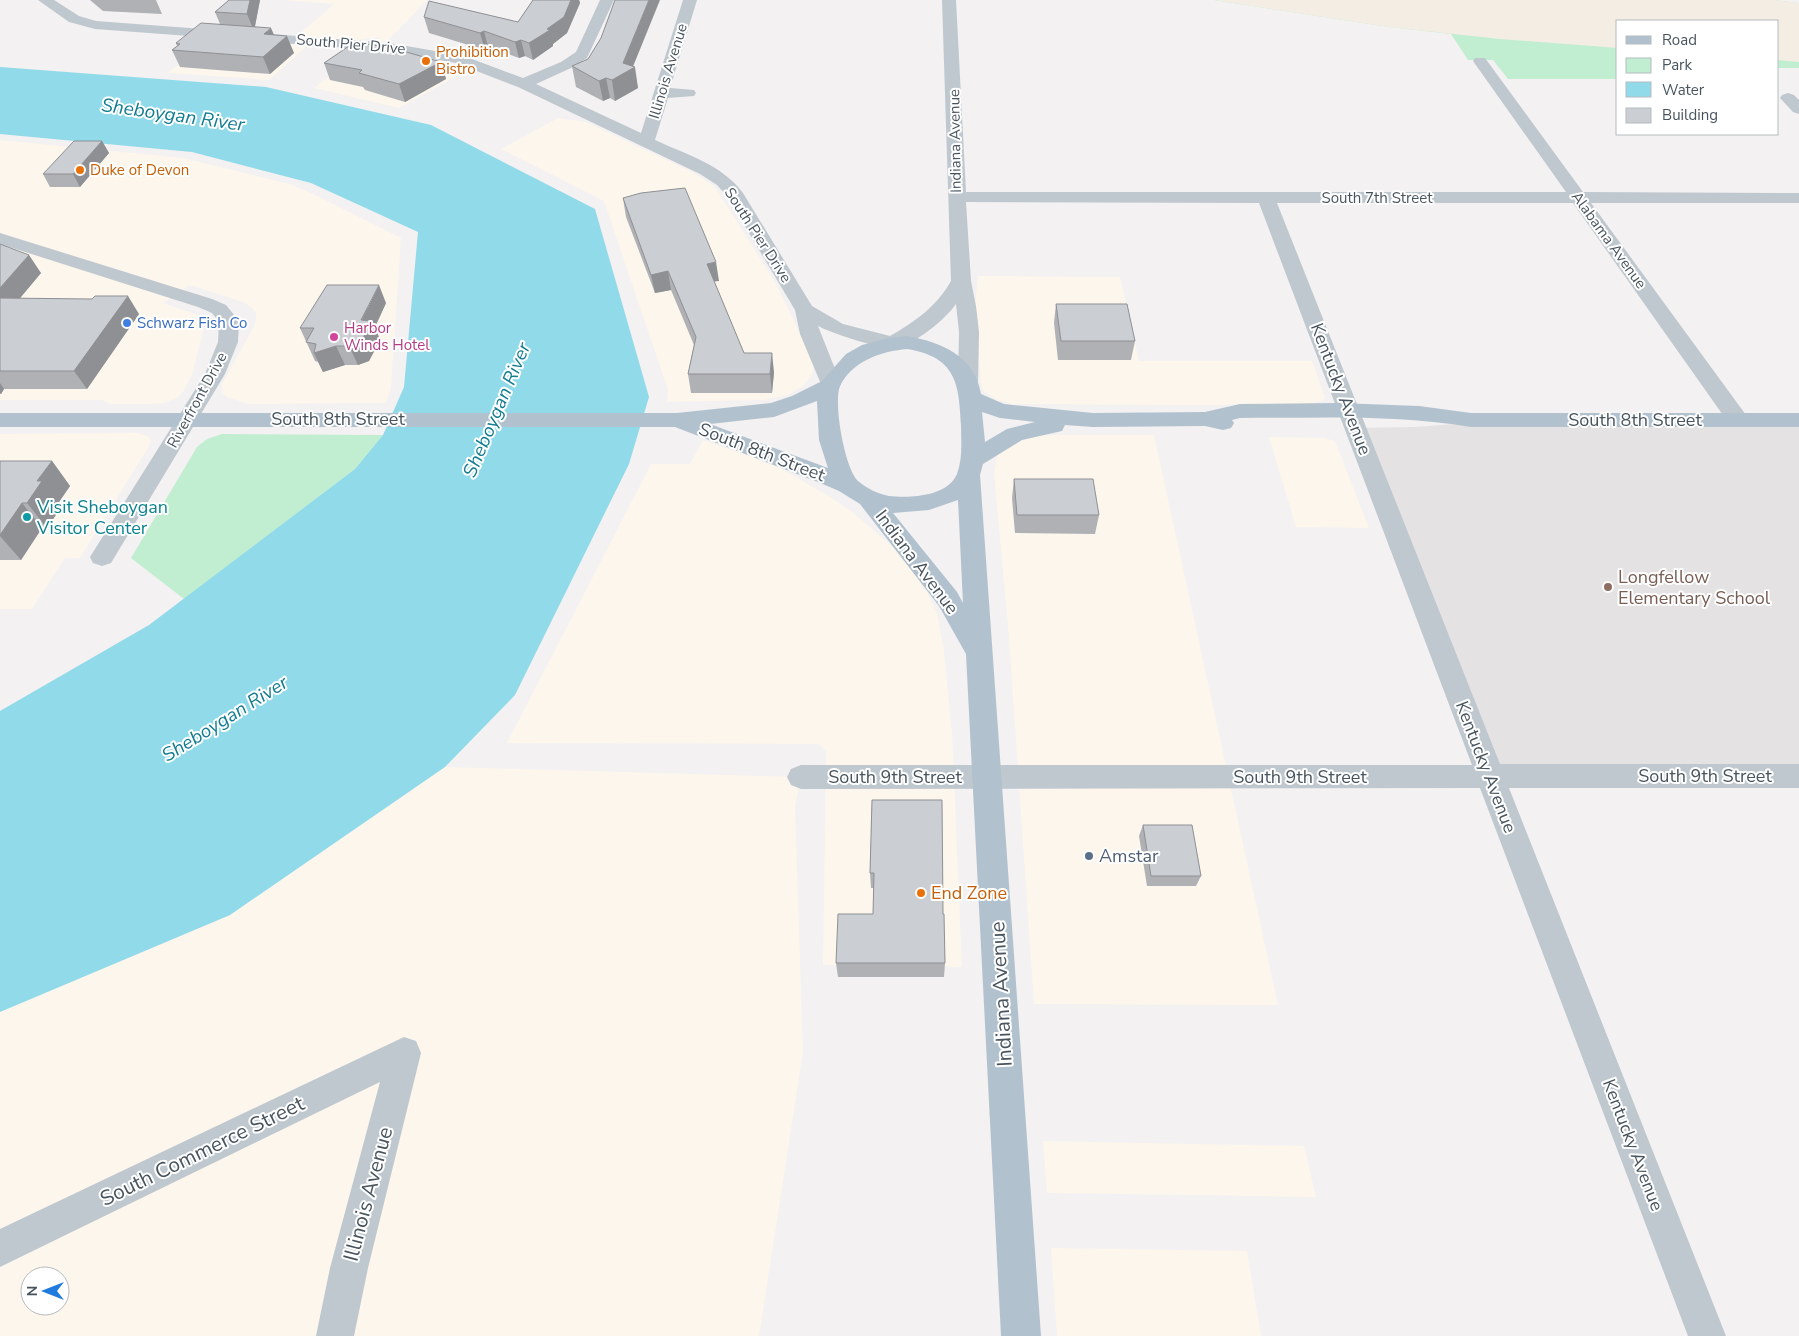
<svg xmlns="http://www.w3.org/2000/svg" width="1799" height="1336" font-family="'Nunito Sans',sans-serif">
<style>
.commercial{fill:#fcf6ec;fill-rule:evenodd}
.education{fill:#e4e2e3}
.green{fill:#c1eed1}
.sand{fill:#f3ede3}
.water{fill:#90dae9}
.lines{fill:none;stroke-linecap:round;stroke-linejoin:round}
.minor{fill:#bfc8cf;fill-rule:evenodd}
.major{fill:#b2c1ce;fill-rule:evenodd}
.wall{fill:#afb1b5}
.shaded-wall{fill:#8e9094}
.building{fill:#cbced3;stroke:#8e9094}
.food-dot{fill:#e8710a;stroke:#fff;stroke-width:2}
.shop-dot{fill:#3f7fe0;stroke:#fff;stroke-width:2}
.hotel-dot{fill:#d1479c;stroke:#fff;stroke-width:2}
.culture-dot{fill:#0f9aa8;stroke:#fff;stroke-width:2}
.education-dot{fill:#8d6e63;stroke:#fff;stroke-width:2}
.service-dot{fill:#5c6f8a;stroke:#fff;stroke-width:2}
.labels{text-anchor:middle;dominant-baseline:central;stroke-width:4;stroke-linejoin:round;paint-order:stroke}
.far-street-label{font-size:15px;fill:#49555e;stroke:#fff}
.far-food-label{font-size:15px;fill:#c56008;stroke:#fff;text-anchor:start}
.far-shop-label{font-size:15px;fill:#366cbe;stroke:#fff;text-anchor:start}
.far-hotel-label{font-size:15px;fill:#b23c85;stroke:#fff;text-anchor:start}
.street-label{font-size:18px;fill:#49555e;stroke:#fff}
.culture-label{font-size:18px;fill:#0d838f;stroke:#fff;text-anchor:start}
.education-label{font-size:18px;fill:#785e54;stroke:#fff;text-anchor:start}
.service-label{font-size:18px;fill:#4e5e75;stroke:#fff;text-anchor:start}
.food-label{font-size:18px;fill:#c56008;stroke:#fff;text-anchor:start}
.water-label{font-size:19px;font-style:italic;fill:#127c91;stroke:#fff}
.near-street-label{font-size:21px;fill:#49555e;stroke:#fff}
</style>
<rect width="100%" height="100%" fill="#f3f1f1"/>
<path class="commercial" d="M285,0h142l-52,54 65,12 22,7 -63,35 -85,-20 66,-51 -24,3 -34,-2 -4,-2 -49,44 -101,-7 36,-29 78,5 52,-45z
M558,118l28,4 108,51 21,14 60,95 37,76 2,10 -2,6 -9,12 -16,9 -23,5 -97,2 1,-12 -64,-189 -103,-52z
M0,140l183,18 107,26 23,10 88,44 -10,150 -5,15 -138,1 -21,-7 -5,-4v-9l32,-58 2,-7v-6l-4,-5 -9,-6 -53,-17 -27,18 35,12 7,9 -13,51 -9,17 -6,6 -13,5 -16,1h-38l-8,-4h-102z
M978,276l142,1 19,84h173l13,37 -2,3 -17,3 -104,1 -190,-1 -15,-4 -14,-10 -2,-5 -6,-79z
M137,433l8,2 5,3 1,4 -3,6 -68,110h-15l-33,51h-32v-175z
M1041,435h113l124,570 -244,-1 -25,-366 -15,-165 3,-18 8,-7 12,-6z
M1269,437l55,1 11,3 34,87 -73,-1z
M703,440l44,15 33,13 52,30 20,14 41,35 21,25 13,20 10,21 7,38 8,82 10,234 -139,-2 3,-214 -7,-7 -312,-1 144,-279h39z
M445,767l356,10 -6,29 8,246 -44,284h-759v-324l230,-97zM30,1276h30v30h-30z
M1043,1141l261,5 12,51 -269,-4z
M1051,1248l196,3 14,85h-204z"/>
<path class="education" d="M1799,420v356l-309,1 -134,-349 59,-1 40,-3z"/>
<path class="green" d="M1214,0h561l24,3v65h-21v-47h-160v58h-110l-15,-19h-25l-17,-26 -62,-7z
M222,434l161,1 -28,34 -171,130 -53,-41 66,-111 10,-8z"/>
<path class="sand" d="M1214,0h561l24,3v59l-21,-2v-39h-160v27l-118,-9 -111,-12z"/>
<path class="water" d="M0,67l266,20 165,38 164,84 54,188 -20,67 -114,231 -70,72 -215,148 -230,97v-301l149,-86 206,-156 28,-34 21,-48 14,-155 -107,-49 -119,-31 -192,-18z"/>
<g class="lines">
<path class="minor" d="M38,0h16l25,16 17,5 293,22 75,13 59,22 38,-16 15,-10 24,-52h14l-27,58 -16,10 -35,16 105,49 42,-133h14l-27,88 24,2 2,3 -2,3 -26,2 -13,42c30,14 68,25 88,53l69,113 31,18 47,12c26,-15 46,-29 61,-55l-9,-281h14l10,192h600l-93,-131 2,-3h10l98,134 216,1v10h-208l155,212 3,5 -3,5 -8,2 -8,-2 -157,-222h-296l223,561h299v24h-290l217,548h-38l-208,-548 -679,1 -10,-4 -4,-8 4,-8 10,-4h671l-213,-562 -293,-1 5,79 5,25 3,26 -1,51 -3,5 -7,2 -7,-2 -3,-5 1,-51 -3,-28c-11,16 -43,42 -63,44 -14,1 -62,-15 -75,-22l23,58 -3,5 -7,2 -7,-2 -3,-5 -21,-50 -5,-24 -68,-114 -10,-11 -17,-11 -182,-87 -62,-24 -67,-12 -294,-22 -26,-7z
M1788,93l6,2 5,5v14l-6,-2 -13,-14 2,-3z
M0,233l212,66 14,6 13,16 -1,21 -13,32 -114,189 -9,3 -9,-3 -3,-6 115,-183 13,-32 1,-20 -7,-9 -14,-6 -198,-63z
M404,1037l12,4 5,12 -53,215 -14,68h-38l14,-68 50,-186 -380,185v-38z"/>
<path class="major" d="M907,336c34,6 68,20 74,58l23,10 89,9 112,-1 35,-8 98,-1 81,3 52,7h328v14h-328c-76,-13 -154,-9 -231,-9l-8,2 2,3 -3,5 -8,2 -18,-4 -112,1 -28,-2 -3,6 -40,9 -39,24 -3,11 61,861h-40l-35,-682 -27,-48 -79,-102 -21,-13 -21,-9 -143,-55h-675v-14h677l94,-10 21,-7 30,-15 24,-27 16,-9 26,-7zM907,349c49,8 52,34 54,76 0,16 2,33 -4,49 -10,23 -47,24 -68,22 -11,-2 -23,-8 -31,-15 -13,-12 -25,-78 -18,-95 12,-25 42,-35 67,-37zM817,401l2,39 9,28 -118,-44 64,-7zM982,412l18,6 35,4 -28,7 -22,13zM958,500l5,103 -6,-11 -64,-79 36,-3z"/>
</g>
<path class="wall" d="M90,0h66l6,14 -59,-3z
M229,0h31l-5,26 19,9 20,18 -24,21 -90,-7 -8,-17 5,-4 -1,-3 44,-19 -5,-12z
M533,0h46l1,3 -13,30 -14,11v2l-20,14 -8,-4 -6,2 -31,-11 -3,3 -56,-17 -5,-16 94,5z
M588,59l45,8 5,21 -23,13 -5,-3 -7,3 -27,-14 -4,-21z
M441,62l5,17 -41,23 -40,-12 -2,-3 -33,-7 -6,-17z
M102,141l7,12 -29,34h-30l-7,-13z
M623,198l96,83h-5l30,72 30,19 -2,21h-81l-3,-19 6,-29 -23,-55 -16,3 -29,-76z
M0,244l41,29 -21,25 119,16 -52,75h-83l-3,5h-1z
M386,303l-11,24 5,13 -11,21 -11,4h-13l-22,7 -5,-10 -3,-1 -15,-33z
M1056,304l79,37 -4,19h-73l-4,-37z
M0,461h52l18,25 -11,16 3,4 -15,22h-5l-21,32h-21z
M1014,479l85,36 -4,19 -80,-1 -3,-35z
M872,800l71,114 2,49 -1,14h-106l-2,-14 37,-49 1,-26h-3l-1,-15z
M1143,825l58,51 -5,10h-49l-8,-50z"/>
<path class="shaded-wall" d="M250,0h10l-6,31 -7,-17z
M571,0h8l1,3 -13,30 -14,11v2l-20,14 -4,-17 18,-14z
M649,0h11l-28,69 3,-2 3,21 -23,13 -3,-21 11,-17z
M271,28l7,16 9,-8 7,17 -24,21 -7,-17 1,-23z
M484,31l4,16 -3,3 -5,-17z
M521,40l4,16 -6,2 -4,-16z
M441,62l5,17 -41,23 -6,-18z
M606,78l4,20 -7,3 -4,-20z
M102,141l7,12 -29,34 -7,-13z
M29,255l12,18 -41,49v-34z
M716,262l3,19 -9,1 -3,-18z
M668,271l3,19 -16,3 -4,-18z
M379,285l7,18 -11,24 5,13 -11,21 -11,4 -9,-19z
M128,296l11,18 -52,75 -13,-18z
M336,346l9,19 -22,7 -9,-19z
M772,353l2,19 -2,21 -2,-19z
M0,383l4,6 -3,5 -1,-1z
M52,461l18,25 -11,16 3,4 -15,22 -20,-25 10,-22z
M22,503l20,25 -21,32 -21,-24v-1z"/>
<path class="building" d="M229,0h21l-3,14 -32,-2z
M533,0h38l-7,17 -17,12 3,1 -21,13 -8,-3 -6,2 -31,-11 -4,2 -56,-16 5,-16 89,21z
M615,0h34l-26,63 12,4 -23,13 -6,-2 -7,3 -27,-15 16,-7 13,-21z
M201,23l70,5 -7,6 23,2 -24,21 -91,-7 8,-6 -4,-1z
M355,42l41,7 45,13 -42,22 -40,-11 3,-3 -38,-7z
M74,141h28l-29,33h-30z
M685,188l31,74 -9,2 37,89h28l-2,21h-82l8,-37 -28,-66 -17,4 -28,-77 18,-5z
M0,244l29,11 -29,33z
M327,285h52l-18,35 11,1 -11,21 -12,4h-13l-22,7 2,-9 -10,-2 8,-14h-14z
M95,296h33l-54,75h-74v-73l92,1z
M1056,304h71l8,37h-74z
M0,461h52l-15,20h5l-15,22h-5l-22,32z
M1014,479h79l6,36h-82z
M872,800h70l1,114h1l1,49h-109l2,-49h35l1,-41h-4z
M1143,825h49l9,51h-50z"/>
<g class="food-dot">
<circle cx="426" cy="61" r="5"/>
<circle cx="80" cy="170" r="5"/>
<circle cx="921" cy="893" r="5"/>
</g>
<circle class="shop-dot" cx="127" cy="323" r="5"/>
<circle class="hotel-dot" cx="334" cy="337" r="5"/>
<circle class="culture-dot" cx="27" cy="517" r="5"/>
<circle class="education-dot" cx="1608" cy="587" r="5"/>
<circle class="service-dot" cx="1089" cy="856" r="5"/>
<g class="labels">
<g class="far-street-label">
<text transform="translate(351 44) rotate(5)">South Pier Drive</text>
<text transform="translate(668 71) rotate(-73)">Illinois Avenue</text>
<text transform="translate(955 141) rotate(-91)">Indiana Avenue</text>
<text x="1377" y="198">South 7th Street</text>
<text transform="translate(758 235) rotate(57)">South Pier Drive</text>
<text transform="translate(1609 240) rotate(54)">Alabama Avenue</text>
<text transform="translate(197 400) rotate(-61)">Riverfront Drive</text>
</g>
<g class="far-food-label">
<text x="436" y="52">Prohibition<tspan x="436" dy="17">Bistro</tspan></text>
<text x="90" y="170">Duke of Devon</text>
</g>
<g class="far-shop-label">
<text x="137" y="323">Schwarz Fish Co</text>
</g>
<g class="far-hotel-label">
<text x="344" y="328">Harbor<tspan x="344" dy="17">Winds Hotel</tspan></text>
</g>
<g class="street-label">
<text transform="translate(1341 389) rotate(69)">Kentucky Avenue</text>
<text x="338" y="419">South 8th Street</text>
<text x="1635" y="420">South 8th Street</text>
<text transform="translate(762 452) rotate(21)">South 8th Street</text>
<text transform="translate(917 562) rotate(53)">Indiana Avenue</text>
<text transform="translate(1486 767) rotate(69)">Kentucky Avenue</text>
<text x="1705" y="776">South 9th Street</text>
<text x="895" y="777">South 9th Street</text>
<text x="1300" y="777">South 9th Street</text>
<text transform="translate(1633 1145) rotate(69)">Kentucky Avenue</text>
</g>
<g class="culture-label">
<text x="37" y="507">Visit Sheboygan<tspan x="37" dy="21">Visitor Center</tspan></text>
</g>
<g class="education-label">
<text x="1618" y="577">Longfellow<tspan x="1618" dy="21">Elementary School</tspan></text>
</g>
<g class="service-label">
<text x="1099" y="856">Amstar</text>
</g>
<g class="food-label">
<text x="931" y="893">End Zone</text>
</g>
<g class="water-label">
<text transform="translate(173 115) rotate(8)">Sheboygan River</text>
<text transform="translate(497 410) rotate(-67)">Sheboygan River</text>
<text transform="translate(225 719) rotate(-32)">Sheboygan River</text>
</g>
<g class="near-street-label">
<text transform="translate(1001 994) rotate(-93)">Indiana Avenue</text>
<text transform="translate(202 1151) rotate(-26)">South Commerce Street</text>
<text transform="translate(368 1194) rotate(-75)">Illinois Avenue</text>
</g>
</g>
<rect x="1616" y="20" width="162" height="115" fill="#ffffff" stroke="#b6bbbf"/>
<rect x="1626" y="36" width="25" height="8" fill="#b2c1ce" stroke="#b6bbbf"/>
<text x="1662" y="45" font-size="15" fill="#49555e">Road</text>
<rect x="1626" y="58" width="25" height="15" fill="#c1eed1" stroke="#b6bbbf"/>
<text x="1662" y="70" font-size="15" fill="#49555e">Park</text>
<rect x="1626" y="82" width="25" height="15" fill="#90dae9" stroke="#b6bbbf"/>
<text x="1662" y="95" font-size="15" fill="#49555e">Water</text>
<rect x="1626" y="108" width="25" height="15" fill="#cbced3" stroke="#b6bbbf"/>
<text x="1662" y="120" font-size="15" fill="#49555e">Building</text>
<g transform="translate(45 1291) rotate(270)"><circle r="24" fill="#ffffff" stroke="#b6bbbf"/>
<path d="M0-4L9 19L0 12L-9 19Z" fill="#207bde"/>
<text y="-8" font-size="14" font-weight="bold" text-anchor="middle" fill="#49555e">N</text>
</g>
</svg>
